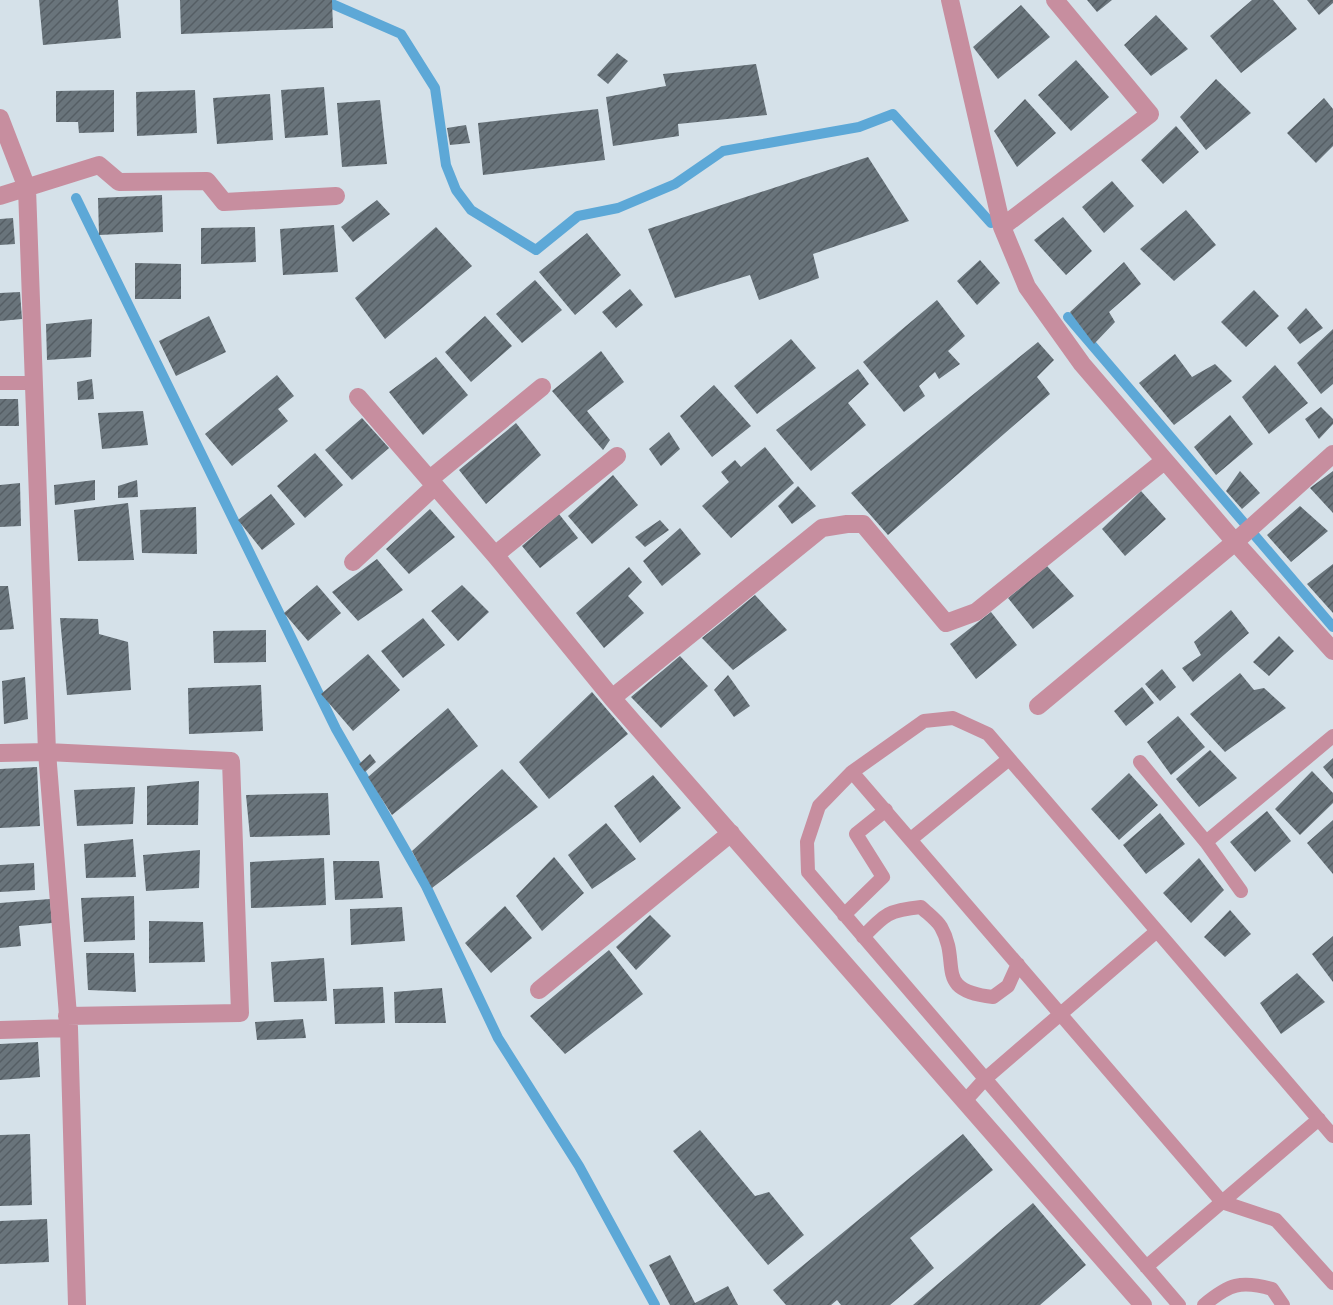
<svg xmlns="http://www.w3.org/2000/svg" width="1333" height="1305" font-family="Cabin,sans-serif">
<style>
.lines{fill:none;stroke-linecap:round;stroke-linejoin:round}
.stream{stroke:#5da8d7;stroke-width:10}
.building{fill:url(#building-hatch)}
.lane{stroke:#c78e9f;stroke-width:14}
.street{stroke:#c78e9f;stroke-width:18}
</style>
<defs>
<pattern id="building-hatch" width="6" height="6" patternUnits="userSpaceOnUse" patternTransform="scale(1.5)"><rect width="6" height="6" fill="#69747b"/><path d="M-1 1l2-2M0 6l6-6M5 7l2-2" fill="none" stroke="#555e64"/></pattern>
</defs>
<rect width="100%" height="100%" fill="#d5e1e9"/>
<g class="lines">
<path class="stream" d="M323,0l78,34 34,54 11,77 10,25 15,20 65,40 42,-34 40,-8 57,-24 48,-33 136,-24 34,-13 98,109
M76,198l260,531 90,157 72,152 81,128 76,139
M1068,317l265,310"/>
</g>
<path class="building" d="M39,0h79l3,38 -78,7z
M180,0h152l1,28 -152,6z
M1087,0h25l-15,12z
M1252,0h21l24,29 -56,44 -31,-37z
M1307,0h26v3l-14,12z
M1021,5l29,32 -52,42 -25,-32z
M1156,15l32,34 -37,27 -27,-31z
M617,53l11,8 -20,23 -11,-9z
M1076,60l33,37 -38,34 -33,-36z
M756,64l11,51 -89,9 1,12 -66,10 -7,-49 60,-11 -3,-12z
M1216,79l35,34 -45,37 -26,-33z
M324,87l4,48 -43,3 -4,-48z
M114,90v42l-35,1 -1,-11h-22v-31z
M195,90l2,43 -60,3 -1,-44z
M270,94l3,46 -56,4 -4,-46z
M1324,98l9,11v37l-17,17 -29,-30z
M1025,99l31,34 -39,34 -23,-36z
M380,100l7,64 -45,3 -5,-64z
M598,109l7,51 -122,15 -5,-52z
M466,125l4,18 -20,2 -3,-17z
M1176,126l23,26 -36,32 -22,-24z
M868,157l41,64 -96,33 6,24 -60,22 -9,-25 -75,23 -27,-69z
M1112,181l22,25 -30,27 -22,-26z
M162,195l1,37 -64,3 -1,-37z
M377,200l13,14 -37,28 -12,-15z
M1186,210l30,35 -42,36 -34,-32z
M1063,217l29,34 -26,24 -32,-35z
M13,218l2,26 -15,1v-26z
M334,225l4,47 -55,3 -3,-46z
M255,227l1,35 -55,2v-36z
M436,227l36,39 -87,73 -30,-41z
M587,233l34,42 -46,40 -36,-43z
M980,260l20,23 -23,22 -20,-24z
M1124,262l17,22 -32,28 6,10 -21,22 -24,-32z
M135,263l46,1v35h-46z
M535,280l27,30 -40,33 -26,-29z
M630,289l13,16 -27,23 -14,-16z
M1254,290l25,26 -33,31 -25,-25z
M20,292l2,27 -22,2v-28z
M937,300l28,36 -17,15 12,13 -21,15 -4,-7 -16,14 6,10 -21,16 -41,-50z
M1306,308l17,20 -23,16 -13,-16z
M209,316l17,36 -50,24 -17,-35z
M485,316l27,30 -41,36 -26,-30z
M92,319l-1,38 -44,3 -1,-36z
M1333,329v55l-12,10 -24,-31z
M791,339l25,29 -59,46 -23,-28z
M1038,342l16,18 -17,17 13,17 -162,141 -37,-42z
M601,351l23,31 -37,29 23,29 -7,10 -51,-59z
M1175,354l17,23 23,-13 17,17 -58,44 -35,-42z
M436,357l32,38 -45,40 -34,-43z
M1275,365l33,38 -39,31 -27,-37z
M858,369l11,15 -21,19 18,22 -55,46 -35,-41z
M277,375l17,21 -16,13 10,12 -56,45 -27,-32z
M92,379l2,20 -16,1 -1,-18z
M714,385l37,41 -39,31 -32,-41z
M0,399h18l1,27h-19z
M1321,407l12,12v5l-14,15 -14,-20z
M143,411l5,34 -46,4 -4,-36z
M1230,415l23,29 -37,31 -22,-28z
M362,418l27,30 -37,32 -27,-30z
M516,423l25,32 -55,49 -27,-34z
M669,432l11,17 -19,17 -12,-17z
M765,447l29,36 -63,55 -29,-32 27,-24 -8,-10 14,-12 6,7z
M315,453l28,32 -38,33 -28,-32z
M1240,471l20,22 -18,16 -16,-18z
M1333,471v42l-23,-25z
M613,475l25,30 -46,39 -24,-28z
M95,480v20l-40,5 -1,-20z
M137,480l1,17 -20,1v-12z
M20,483l1,43 -21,1v-42z
M798,486l18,20 -24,18 -14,-18z
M1141,491l25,28 -41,37 -23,-27z
M271,494l24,30 -33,26 -24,-30z
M128,503l6,57 -56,1 -4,-51z
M1300,506l28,25 -37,31 -24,-27z
M196,507l1,47 -55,-1 -2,-43z
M430,509l25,28 -46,37 -23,-25z
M559,514l19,24 -38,30 -18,-22z
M660,520l9,10 -24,17 -10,-10z
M680,528l21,26 -39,32 -19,-25z
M377,559l26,31 -45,31 -26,-29z
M1333,564v49l-26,-29z
M1047,566l27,30 -41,33 -25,-31z
M629,567l13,15 -14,14 16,17 -40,35 -28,-35z
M317,585l24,28 -33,28 -24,-28z
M462,585l27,27 -31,29 -27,-30z
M0,586h8l6,43 -14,1z
M755,595l32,35 -54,40 -31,-32z
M1231,610l18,23 -56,49 -11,-14 19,-13 -7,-13z
M991,612l26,33 -41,34 -26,-35z
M60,618l38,1 1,15 29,8 3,48 -64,5z
M423,618l22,27 -42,33 -22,-27z
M266,630v32l-52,1 -1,-32z
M1279,636l15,15 -25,25 -16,-14z
M368,654l32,36 -47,41 -32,-37z
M680,656l28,30 -47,42 -30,-31z
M1162,669l14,18 -16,14 -15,-17z
M1240,673l14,17 10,-2 22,20 -61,44 -35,-38z
M728,675l22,31 -16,11 -20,-27z
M25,677l3,42 -24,5 -2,-43z
M261,685l2,46 -74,3 -1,-46z
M1142,687l12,16 -28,23 -12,-15z
M592,692l36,42 -79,65 -30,-37z
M448,708l30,38 -86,69 -24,-38z
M1178,716l27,31 -34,28 -24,-33z
M1210,750l27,28 -38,29 -23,-28z
M370,754l6,8 -11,10 -6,-8z
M1333,758v21l-10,-12z
M37,767l3,59 -40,2v-59z
M502,769l36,38 -106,81 -20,-37z
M1312,771l21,22v10l-33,32 -25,-26z
M1129,773l29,32 -39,35 -28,-31z
M653,775l28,33 -41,35 -26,-37z
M199,781l-1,44h-51v-39z
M135,787l-2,37 -56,2 -3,-36z
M328,793l2,42 -80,2 -4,-42z
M1267,811l24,30 -36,31 -25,-30z
M1160,813l25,31 -39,30 -23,-29z
M1333,820v54l-26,-31z
M606,823l30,36 -44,30 -24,-34z
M133,839l3,38 -50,1 -2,-34z
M200,850l-1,38 -53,3 -3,-36z
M554,857l30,36 -42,38 -26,-35z
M324,858l2,47 -75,3 -1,-46z
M1199,858l25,32 -33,33 -28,-30z
M333,861h46l4,37 -48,2z
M34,863l1,27 -35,2v-27z
M134,896l1,44 -51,2 -3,-44z
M50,899l2,24 -33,3 2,20 -21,2v-45z
M505,906l27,32 -41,35 -26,-30z
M402,907l3,34 -54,4 -1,-36z
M1230,910l21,24 -26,23 -21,-20z
M650,915l21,21 -35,34 -20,-23z
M149,921l54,1 2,40 -56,1z
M1333,936v46l-21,-28z
M609,950l34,44 -78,60 -35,-38z
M86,953h48l2,39 -48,-2z
M324,958l3,43 -53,1 -3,-40z
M1297,973l28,29 -44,32 -21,-31z
M383,987l2,36 -50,1 -2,-35z
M442,988l4,35h-51l-1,-31z
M303,1019l3,19 -49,2 -2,-18z
M38,1042l2,35 -40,3v-36z
M700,1130l55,66 14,-4 35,43 -36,30 -95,-114z
M30,1134l2,71 -32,1v-71z
M963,1134l30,36 -83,68 24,30 -44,37h-49l-4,-5 -6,5h-45l-13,-15z
M1033,1203l53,62 -46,40h-127z
M47,1219l2,43 -49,2v-43z
M670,1255l25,48 33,-17 10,19h-68l-21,-40z"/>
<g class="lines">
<path class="lane" d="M0,383h34
M1140,762l66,80 35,49
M852,772l370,430 54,18 57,63
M911,839l98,-80
M1206,842l127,-106
M844,915l39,-38 -27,-43 30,-24
M863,937c22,-23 26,-27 58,-30 6,6 16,13 20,20 21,37 -9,63 52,70l15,-11 10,-22
M965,1101l20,-22 172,-148
M1146,1267l173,-148
M1179,1305l-371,-433 -1,-30 12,-36 33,-34 72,-51 29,-3 35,16 345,402
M1204,1305c25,-21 37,-25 68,-16l11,16"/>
<path class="street" d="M950,0l52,227 25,60 55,77 153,178 98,109
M0,118l27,70 20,564 22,276 8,277
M0,196l99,-31 20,17 88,-1 17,21 112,-6
M1002,227l148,-113 -95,-114
M358,397l137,158 117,143 531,607
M430,479l112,-92
M495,555l122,-99
M353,562l82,-76
M612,698l210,-170 25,-4h16l83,99 30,-11 188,-151
M1038,706l197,-164 98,-88
M0,753l47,-1 184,9 9,252 -173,3
M539,990l192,-157
M0,1030l69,-2"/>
</g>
</svg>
